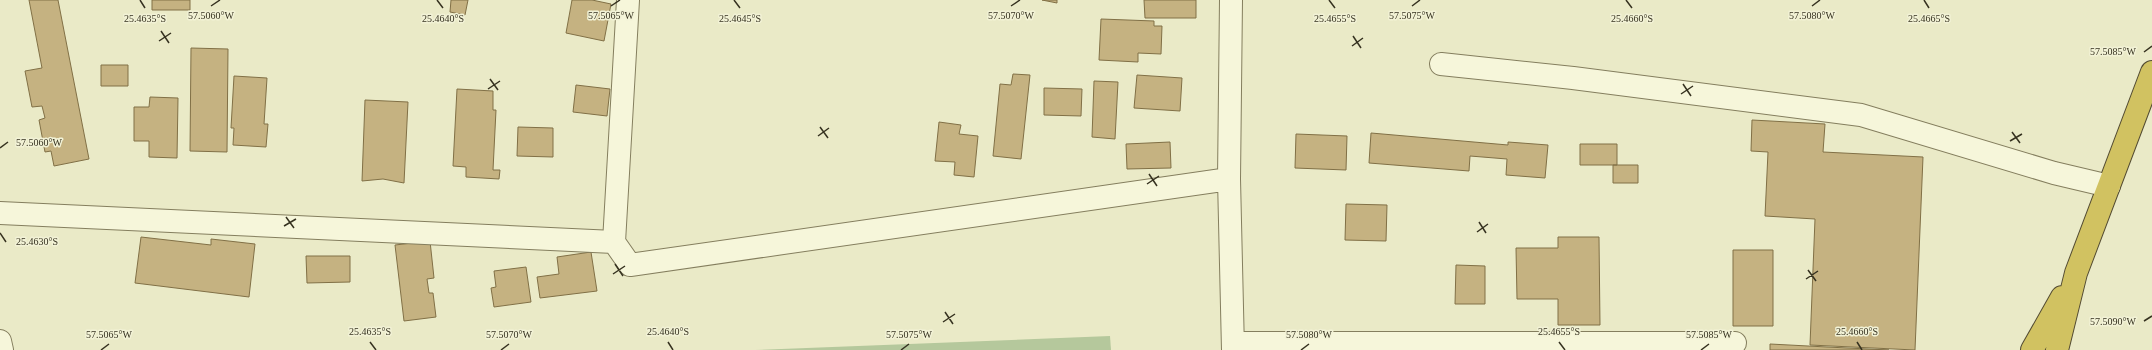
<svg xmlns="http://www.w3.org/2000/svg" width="2152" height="350" font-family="'Times New Roman',serif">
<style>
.green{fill:#b5c89c}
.building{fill:#c5b281;stroke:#817046}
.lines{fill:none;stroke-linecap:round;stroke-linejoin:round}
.minor-casing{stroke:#847e5e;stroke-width:24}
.highway-casing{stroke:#534b32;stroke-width:24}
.minor{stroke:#f6f6da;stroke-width:22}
.highway{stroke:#d1c261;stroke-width:22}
.ticks{fill:none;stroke:#363220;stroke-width:1.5}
.ticks-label{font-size:10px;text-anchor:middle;fill:#363220;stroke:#f2f2d6;stroke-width:3;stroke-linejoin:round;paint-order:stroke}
</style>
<rect width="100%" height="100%" fill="#eaeac7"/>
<path class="green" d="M1110,336l1,14h-356z"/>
<path class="building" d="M29,0h29l31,159 -35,7 -3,-15 -6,1 -6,-32 6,-2 -3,-12 -10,1 -7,-36 17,-3z
M152,0h38v10h-38z
M451,0h17l-3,15 -15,-3z
M572,0h20l19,4 -7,37 -38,-8z
M1042,0h15v3z
M1144,0h52v18h-51z
M1101,19l53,2v5h8l-1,28 -23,-1v9l-39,-2z
M191,48l37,1 -1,103 -37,-1z
M101,65h27v21h-27z
M1013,74l17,1 -9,84 -28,-3 7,-72 11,1z
M1137,75l45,3 -2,33 -46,-3z
M234,76l33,2 -3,46h4l-2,23 -33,-2 1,-17h-3z
M1094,81l24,1 -3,57 -23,-2z
M576,85l34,4 -3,27 -34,-4z
M1044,88l38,1 -1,27 -37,-1z
M457,89l36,2v19h3l-3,60h7l-1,9 -33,-2v-10l-13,-1z
M150,97l28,1 -1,60 -28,-1v-16h-15v-34h15z
M365,100l43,2 -4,81 -21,-4 -21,2z
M1752,120l73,4 -2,28 100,5 -8,193 -105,-5 5,-126 -50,-3 3,-64 -17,-1z
M939,122l22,3 -2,9 19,2 -4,41 -20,-2 1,-13 -20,-1z
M518,127l35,1v29l-36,-1z
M1371,133l137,12v-3l40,3 -3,33 -39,-3 1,-16 -37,-3 -1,15 -100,-8z
M1296,134l51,2 -1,34 -51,-2z
M1170,142l1,26 -44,1 -1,-25z
M1580,144h37v21h-37z
M1613,165h25v18h-25z
M1346,204l41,1 -1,36 -41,-1z
M141,237l70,8v-6l44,5 -6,53 -114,-14z
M1558,237h41l1,88h-42v-26h-41l-1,-51h42z
M430,241l4,37 -7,1 2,14h4l3,24 -32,4 -9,-76z
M1733,250h40v76h-40z
M591,252l6,39 -57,7 -3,-21 22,-3 -2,-17z
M306,256h44v26l-43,1z
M1456,265l29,1v38h-30z
M526,267l5,35 -37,5 -3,-19 5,-1 -2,-16z
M1770,344l57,3 62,3h-119z"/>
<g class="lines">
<defs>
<path id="minor" d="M628,0l-14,242 16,23 599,-86
M1231,0l-2,179 4,171
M1441,64l132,14 288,37 193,58 55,13
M0,213l614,29
M0,341l2,9
M1233,343h502"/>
<path id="highway" d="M2032,350l30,-53
M2057,350l19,-77 76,-201"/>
</defs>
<use href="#minor" class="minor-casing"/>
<use href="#highway" class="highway-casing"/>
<use href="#minor" class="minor"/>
<use href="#highway" class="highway"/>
</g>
<path class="ticks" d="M140,0l5,8M437,0l6,8M734,0l6,8M1329,0l6,8M1626,0l6,8M1924,0l5,8M211,6l9,-6M611,6l9,-6M1011,6l9,-6M1412,6l8,-6M1812,6l8,-6M161,31l8,12M1353,36l8,12M159,41l12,-8M1352,46l11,-8M2144,52l8,-6M490,79l8,11M1683,84l8,12M488,89l12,-8M1681,94l12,-8M820,127l8,11M2012,132l8,11M818,136l11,-8M2010,141l12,-7M0,148l8,-6M1149,174l8,12M1147,184l12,-8M286,217l8,11M1479,222l7,11M284,226l12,-7M1477,232l11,-8M0,233l6,9M615,264l8,12M1808,270l8,11M613,274l12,-8M1806,279l12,-8M945,312l8,12M2144,321l8,-5M943,322l12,-8M370,342l6,8M668,342l5,8M1559,342l6,8M1857,342l5,8M101,350l8,-6M501,350l8,-6M901,350l8,-6M1301,350l8,-6M1701,350l8,-6"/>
<g class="ticks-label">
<text x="211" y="19">57.5060°W</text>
<text x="611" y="19">57.5065°W</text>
<text x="1011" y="19">57.5070°W</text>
<text x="1412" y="19">57.5075°W</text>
<text x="1812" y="19">57.5080°W</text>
<text x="145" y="22">25.4635°S</text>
<text x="443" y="22">25.4640°S</text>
<text x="740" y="22">25.4645°S</text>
<text x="1335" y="22">25.4655°S</text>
<text x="1632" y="22">25.4660°S</text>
<text x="1929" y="22">25.4665°S</text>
<text x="2113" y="55">57.5085°W</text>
<text x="39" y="146">57.5060°W</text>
<text x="37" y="245">25.4630°S</text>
<text x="2113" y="325">57.5090°W</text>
<text x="370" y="335">25.4635°S</text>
<text x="668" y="335">25.4640°S</text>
<text x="1559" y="335">25.4655°S</text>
<text x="1857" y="335">25.4660°S</text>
<text x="109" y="338">57.5065°W</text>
<text x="509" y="338">57.5070°W</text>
<text x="909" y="338">57.5075°W</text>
<text x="1309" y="338">57.5080°W</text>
<text x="1709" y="338">57.5085°W</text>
</g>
</svg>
